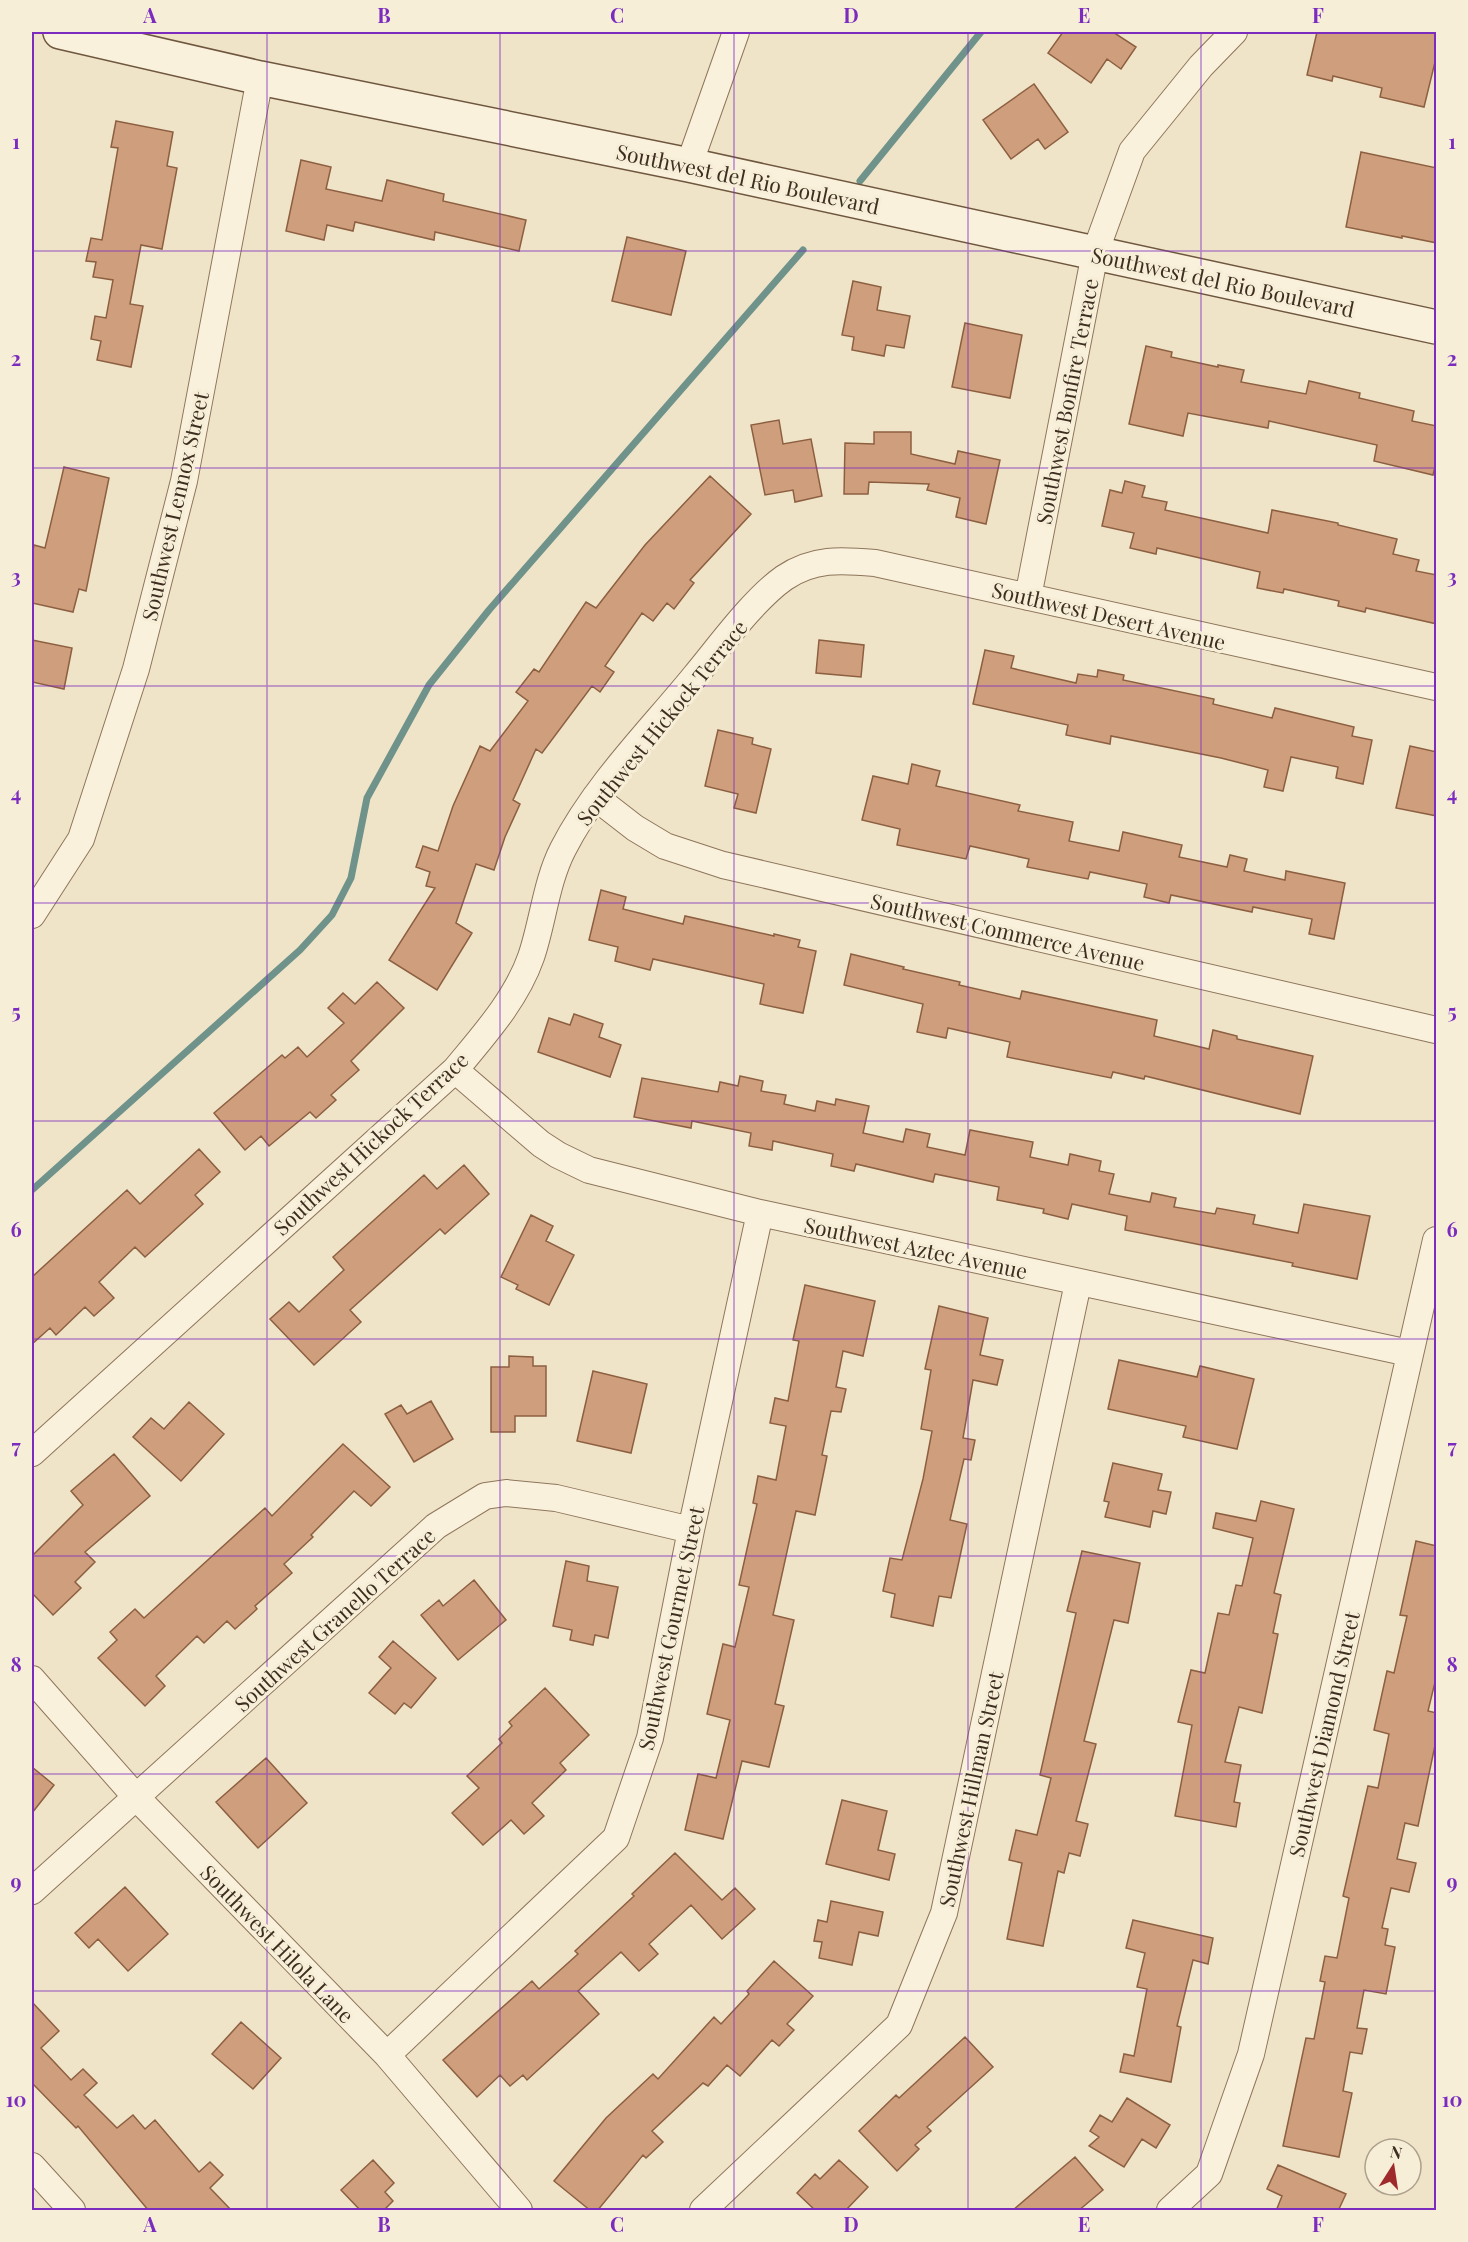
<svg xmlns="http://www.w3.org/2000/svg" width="1468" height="2242" font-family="'Playfair Display',serif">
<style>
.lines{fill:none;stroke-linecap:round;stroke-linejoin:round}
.stream{stroke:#6f938a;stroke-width:7}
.building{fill:#cf9f7d;stroke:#8d5f41;stroke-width:1.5}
.street-casing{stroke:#8d765c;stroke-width:28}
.secondary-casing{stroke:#6f573f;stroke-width:36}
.street{stroke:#faf1dc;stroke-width:26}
.secondary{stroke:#faf1dc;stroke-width:33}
.grid{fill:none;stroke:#7b2cbf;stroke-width:1.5;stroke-opacity:0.55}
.labels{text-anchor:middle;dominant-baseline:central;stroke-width:6;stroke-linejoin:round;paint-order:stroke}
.street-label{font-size:21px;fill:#3d2e20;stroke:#f7eed8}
.neatline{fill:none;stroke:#7b2cbf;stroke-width:2}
.grid-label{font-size:20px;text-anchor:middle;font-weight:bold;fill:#7b2cbf}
</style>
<rect width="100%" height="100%" fill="#f0e4c8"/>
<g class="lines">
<path class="stream" d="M860,181l121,-149
M32,1190l268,-240 32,-35 19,-37 16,-80 62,-113 60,-75 314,-360"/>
</g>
<path class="building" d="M1063,32h50l23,15 -15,22 -14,-10 -16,24 -43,-30z
M1317,32h120v22l-13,53 -44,-10 2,-9 -49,-12 -1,5 -25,-6z
M1034,84l34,48 -23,17 -7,-10 -27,20 -28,-39z
M116,121l57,11 -6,34 10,2 -15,81 -21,-4 -11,59 13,2 -12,61 -34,-7 4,-19 -10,-2 4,-23 11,2 7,-38 -20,-3 3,-15 -10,-1 5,-23 11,2 16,-92 -7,-1z
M1361,152l76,16v75l-35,-7v2l-56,-11z
M301,160l30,7 -5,22 56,12 5,-21 57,14 -1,7 83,19 -7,31 -84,-19 -1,8 -79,-18 -2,9 -26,-6 -3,15 -38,-9z
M627,237l59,14 -15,64 -59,-14z
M853,281l28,6 -4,23 33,6 -6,32 -18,-3 -2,11 -32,-6 2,-13 -12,-2z
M965,323l57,12 -12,63 -58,-11z
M1146,346l26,6 -1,5 47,10v-2l26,5 -3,12 65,12 3,-13 51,12 -1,5 55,13 -2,10 25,5v33l-4,16 -59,-14 3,-16 -108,-24 -1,7 -80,-15 -5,23 -54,-12z
M779,420l4,24 28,-5 11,57 -27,6 -2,-12 -28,5 -14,-70z
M874,432h37v22l44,10 3,-13 42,9 -14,64 -30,-7 4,-19 -33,-8 2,-6 -60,-2 -1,12h-24l1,-51 29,1z
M64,467l45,11 -23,113 -7,-2 -6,23 -41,-9v-48l2,-10 11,3z
M710,476l41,38 -61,66 4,3 -20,26 -7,-6 -14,18 -11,-8 -37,53 9,6 -14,20 -8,-6 -50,67 -6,-4 -23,51 7,4 -15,33 -11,33 -18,-6 -20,59 16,10 -35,57 -48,-30 46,-72 -9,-2 4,-14 -14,-5 7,-21 15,5 15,-45 27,-60 10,5 38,-50 -12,-9 18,-23 5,3 47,-70 10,6 49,-63z
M1125,481l20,5 -3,11 25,5 -2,8 103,23 4,-23 66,13v2l59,14 -4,15 26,6 -3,11 21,4v49l-71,-16 -1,4 -27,-6 1,-5 -55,-12 -1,4 -26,-5 3,-16 -103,-24 -1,6 -26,-6 4,-15 -32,-7 8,-36 12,3z
M32,640l40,8 -8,41 -32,-7z
M819,640l45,5 -3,32 -45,-4z
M985,650l29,6 -3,12 65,15 2,-9 19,3 1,-7 26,5 -1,5 91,19 -1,5 59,14 3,-10 79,19 -2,9 20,4 -9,44 -27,-6 2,-11 -47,-10 -8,34 -19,-4 4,-17 -47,-12 -110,-22 -1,8 -44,-9 2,-10 -95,-21z
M718,730l35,8 -1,6 19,5 -15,64 -22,-5 4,-14 -33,-8z
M1410,746l27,6v64l-41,-8z
M912,764l28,7 -4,15 84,19 -2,6 55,11 -4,19 50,10 4,-19 59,13 -3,12 48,10 3,-12 17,4 -3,12 41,9 1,-9 59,12 -11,56 -25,-5 3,-15 -59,-12 -1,5 -81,-17 -2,8 -25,-6 3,-13 -57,-12 -2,7 -61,-12 2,-8 -59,-13 -4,13 -69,-14 3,-16 -38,-9 11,-44 35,8z
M601,890l25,7 -3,12 60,15 2,-8 89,20v-2l26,6 -2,7 18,4 -13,62 -43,-9 4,-20 -111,-25 -3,11 -35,-9 3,-14 -29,-7z
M851,954l53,13 -1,2 57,13 -1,3 61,14 2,-8 135,29 -3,16 55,13 4,-19 24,6v3l76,17 -13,58 -155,-38 -1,3 -31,-7 -2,6 -104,-21 3,-15 -62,-14 -2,10 -29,-6 6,-28 -79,-19z
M377,982l27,26 -53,53 8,9 -28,25 5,5 -20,18 -6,-6 -41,34 -8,-10 -16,14 -31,-37 68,-58 3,3 13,-11 9,10 37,-34 -16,-15 15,-15 12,11z
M574,1014l29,10 -4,13 22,8 -11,32 -72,-25 11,-34 21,7z
M740,1076l23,5 -2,10 25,4 -2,9 31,7 2,-10 18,4 1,-6 33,7 -6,27 40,9 3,-13 24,5 -3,13 38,8 5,-25 63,12 -3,15 38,8 2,-11 31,7 -2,10 15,3 -5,20 41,8 2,-9 24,5 -2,9 41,7 2,-6 38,7 -2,9 45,9 6,-29 66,12 -13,63 -65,-13 1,-3 -168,-33 2,-14 -55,-12 -4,15 -25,-6 1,-4 -47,-9 2,-13 -64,-13 -2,8 -77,-18 -2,7 -23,-5 2,-12 -60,-13 -1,9 -23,-4 2,-13 -59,-12 -1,7 -57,-11 8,-39 76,14 2,-10 18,4z
M199,1149l21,23 -25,23 8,9 -58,53 -10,-10 -36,35 15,16 -20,18 -9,-9 -29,28 -6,-7 -18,16v-67l95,-87 13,14z
M464,1165l25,29 -44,40 -5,-5 -90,81 11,12 -47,43 -44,-46 19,-17 10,10 45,-42 -11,-13 91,-82 13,14z
M531,1215l22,11 -7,15 28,14 -25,50 -33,-16 2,-4 -17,-8z
M805,1285l70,16 -12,55 -20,-5 -7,36 10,2 -5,23 -10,-1 -9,44 5,1 -12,59 -19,-4 -23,104 21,5 -19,84 9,2 -15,61 -27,-6 -19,78 -38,-9 13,-56 18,4 14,-58 -23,-6 16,-70 12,3 14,-60 -10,-2 18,-81 -4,-1 5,-27 18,4 10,-54 -16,-3 5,-25 13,3 11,-60 -6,-1z
M939,1306l49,12 -8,37 23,5 -6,25 -24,-5 -10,58 12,2 -4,20 -7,-1 -14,61 17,4 -16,74 -12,-2 -6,30 -42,-9 4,-23 -12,-3 7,-33 12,2 21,-81 9,-48 -11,-2 10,-59 -6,-1z
M509,1356l24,1v9h13v50h-31v16h-24v-65h18z
M1119,1360l78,17 3,-11 54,13 -17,70 -54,-12 3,-11 -78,-17z
M593,1371l54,13 -16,69 -54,-12z
M431,1401l22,38 -39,23 -29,-48 16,-9 6,9z
M189,1402l35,32 -43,47 -48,-44 18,-19 13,11z
M343,1444l47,43 -19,19 -17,-15 -43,44 2,2 -29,27 8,9 -37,33 2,3 -22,20 -8,-8 -23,22 -7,-7 -41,40 9,10 -20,20 -47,-48 19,-18 -7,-8 25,-23 9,9 121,-110 7,8z
M114,1454l36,42 -65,56 10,10 -20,20 6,6 -28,27 -21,-22v-37l51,-51 -12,-14z
M1113,1463l49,11 -4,16 13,2 -5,22 -13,-3 -3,16 -45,-10 4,-15 -5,-1z
M1261,1501l33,8 -20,84 7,2 -8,38 5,1 -16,79 -23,-6 -14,55 16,3 -7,37 6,1 -4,24 -61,-11 17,-91 -14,-3 13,-52 14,3 13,-60 11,2 7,-30 6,1 11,-48 -40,-10 3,-15 40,8z
M1416,1541l21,5v128l-9,37 9,2v23l-19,90 -13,-3 -8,36 19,4 -7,29 -18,-4 -9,40 6,1 -3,16 10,2 -9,47 -22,-4 -7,38 10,1 -5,25 -12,-2 -7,39 9,2 -13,64 -56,-11 23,-108 8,1 11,-57 -5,-1 5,-25 12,2 12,-60 -6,-2 25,-110 10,2 11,-54 -15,-4 13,-59 7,2 13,-57 -7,-1z
M1082,1551l58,12 -12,60 -14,-3 -30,121 12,3 -20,77 12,3 -8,32 -11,-3 -5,20 -6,-2 -15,75 -36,-7 15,-76 -13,-3 7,-30 21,5 14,-57 -11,-3 36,-162 -9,-2z
M566,1561l23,5 -2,15 31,6 -10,51 -13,-3 -2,10 -23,-5 2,-10 -19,-4z
M474,1580l32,40 -48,40 -37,-45 18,-15 4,6z
M393,1641l43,37 -25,30 -7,-5 -9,11 -26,-21 22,-25 -12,-11z
M545,1688l44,47 -29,28 6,7 -34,33 12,13 -20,18 -13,-14 -28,25 -31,-32 27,-25 -12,-12 35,-33 -3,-4 13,-13 -3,-4z
M266,1758l41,45 -49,45 -42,-46z
M32,1767l22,18 -22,28z
M842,1800l45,11 -9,39 17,4 -6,26 -63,-16z
M675,1853l47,47 13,-12 20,21 -33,30 -31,-34 -42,39 9,10 -19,17 -18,-19 -43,39 21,23 -72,66 -4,-5 -13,11 -10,-11 -23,22 -34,-37 89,-79 7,8 39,-35 -3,-3 59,-55 -2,-2z
M125,1887l43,47 -40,37 -30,-32 -9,9 -14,-15z
M831,1901l52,11 -5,24 -19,-4 -7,33 -33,-7 3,-16 -8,-1 4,-21 9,2z
M1133,1920l80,18 -5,26 -15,-4 -16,66 4,1 -10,55 -51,-10 4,-18 10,2 13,-67 -10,-2 8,-34 -19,-5z
M774,1961l39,35 -26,28 7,6 -15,16 -7,-6 -32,36 -13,-11 -19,21 -5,-3 -51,48 11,11 -17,16 -3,-3 -46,56h-6l-37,-30 52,-63 47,-44 5,5 56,-62 7,7 28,-30 -2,-3z
M32,2002l27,29 -18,17 30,32 12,-11 14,14 -13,12 33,33 16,-13 12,14 10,-9 44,52 11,-10 13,13 -13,13 22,23h-83l-71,-85 -2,2 -44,-45z
M241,2022l40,36 -28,31 -41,-35z
M965,2037l28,30 -66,60 4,4 -16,14 4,4 -22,22 -38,-40 37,-36 3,3z
M1127,2098l43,27 -14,23 -14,-9 -18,28 -35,-21 10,-9 -9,-6 10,-16 12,7z
M1075,2157l28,33 -25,21h-66z
M373,2160l21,23 -9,9 8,9 -10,10h-22l-20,-21z
M839,2160l29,27 -23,24h-29l-19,-18 18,-19 5,5z
M1278,2165l68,29 -8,17h-62l6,-15 -15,-7z"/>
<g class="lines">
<defs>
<path id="street" d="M689,165l47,-133
M1028,597l67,-344 37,-102 69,-85 33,-34
M595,797l40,31 30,18 58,19 713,165
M32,915l49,-76 55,-170 48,-188 76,-403
M455,1070l86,74 17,11 31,15 171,43 649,140
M32,1453l423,-383c28,-34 61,-70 76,-113 12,-35 15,-75 32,-108 32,-63 88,-119 132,-173 25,-30 58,-76 89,-98 29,-20 57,-18 91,-15l561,124
M32,1679l104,118 251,258 132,155
M32,1891l404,-365 49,-30 21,-3 50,5 135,32
M387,2055l229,-217 34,-100 41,-208 69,-317
M32,2166l40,44
M703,2210l196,-185 45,-112 134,-630
M1170,2210l39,-36 42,-120 185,-814"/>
<path id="secondary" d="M60,32l200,46 429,87 747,162"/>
</defs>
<use href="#street" class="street-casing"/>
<use href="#secondary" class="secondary-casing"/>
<use href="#street" class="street"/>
<use href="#secondary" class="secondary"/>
</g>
<path class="grid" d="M267,32v2178M500,32v2178M734,32v2178M968,32v2178M1201,32v2178M32,251h1404M32,468h1404M32,686h1404M32,903h1404M32,1121h1404M32,1339h1404M32,1556h1404M32,1774h1404M32,1991h1404"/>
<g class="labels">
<g class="street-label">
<text transform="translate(748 178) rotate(12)">Southwest del Rio Boulevard</text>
<text transform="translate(1223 281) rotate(12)">Southwest del Rio Boulevard</text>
<text transform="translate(1066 401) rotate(-79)">Southwest Bonfire Terrace</text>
<text transform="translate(174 506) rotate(-77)">Southwest Lennox Street</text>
<text transform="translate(1109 615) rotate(13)">Southwest Desert Avenue</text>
<text transform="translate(661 722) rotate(-51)">Southwest Hickock Terrace</text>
<text transform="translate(1008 931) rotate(13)">Southwest Commerce Avenue</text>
<text transform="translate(370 1143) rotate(-43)">Southwest Hickock Terrace</text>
<text transform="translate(916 1247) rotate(12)">Southwest Aztec Avenue</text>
<text transform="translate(334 1619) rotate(-42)">Southwest Granello Terrace</text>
<text transform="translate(670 1628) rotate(-78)">Southwest Gourmet Street</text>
<text transform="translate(1323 1734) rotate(-77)">Southwest Diamond Street</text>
<text transform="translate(970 1789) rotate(-78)">Southwest Hillman Street</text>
<text transform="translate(278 1943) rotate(46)">Southwest Hilola Lane</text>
</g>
</g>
<rect width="1468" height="2242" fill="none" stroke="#f7eed8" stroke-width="66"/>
<g transform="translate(1393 2167) rotate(12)"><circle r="28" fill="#f7eed8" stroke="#ada18e" stroke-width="1.5"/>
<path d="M0-4.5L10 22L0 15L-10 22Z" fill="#9e2a2b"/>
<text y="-9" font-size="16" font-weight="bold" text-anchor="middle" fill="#3d2e20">N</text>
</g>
<rect x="33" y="33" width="1402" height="2176" class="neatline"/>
<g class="grid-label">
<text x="150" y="23">A</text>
<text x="384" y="23">B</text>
<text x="617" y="23">C</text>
<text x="851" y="23">D</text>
<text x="1084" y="23">E</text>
<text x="1318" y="23">F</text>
<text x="16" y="149">1</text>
<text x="1452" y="149">1</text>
<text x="16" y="366">2</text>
<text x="1452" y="366">2</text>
<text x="16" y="584">3</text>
<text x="1452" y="584">3</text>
<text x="16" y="801">4</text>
<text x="1452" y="801">4</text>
<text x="16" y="1019">5</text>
<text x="1452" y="1019">5</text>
<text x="16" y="1237">6</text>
<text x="1452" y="1237">6</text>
<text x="16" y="1454">7</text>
<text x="1452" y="1454">7</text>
<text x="16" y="1672">8</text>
<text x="1452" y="1672">8</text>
<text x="16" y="1889">9</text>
<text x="1452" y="1889">9</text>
<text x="16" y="2107">10</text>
<text x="1452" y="2107">10</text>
<text x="150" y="2232">A</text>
<text x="384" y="2232">B</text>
<text x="617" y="2232">C</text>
<text x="851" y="2232">D</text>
<text x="1084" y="2232">E</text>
<text x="1318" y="2232">F</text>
</g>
</svg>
